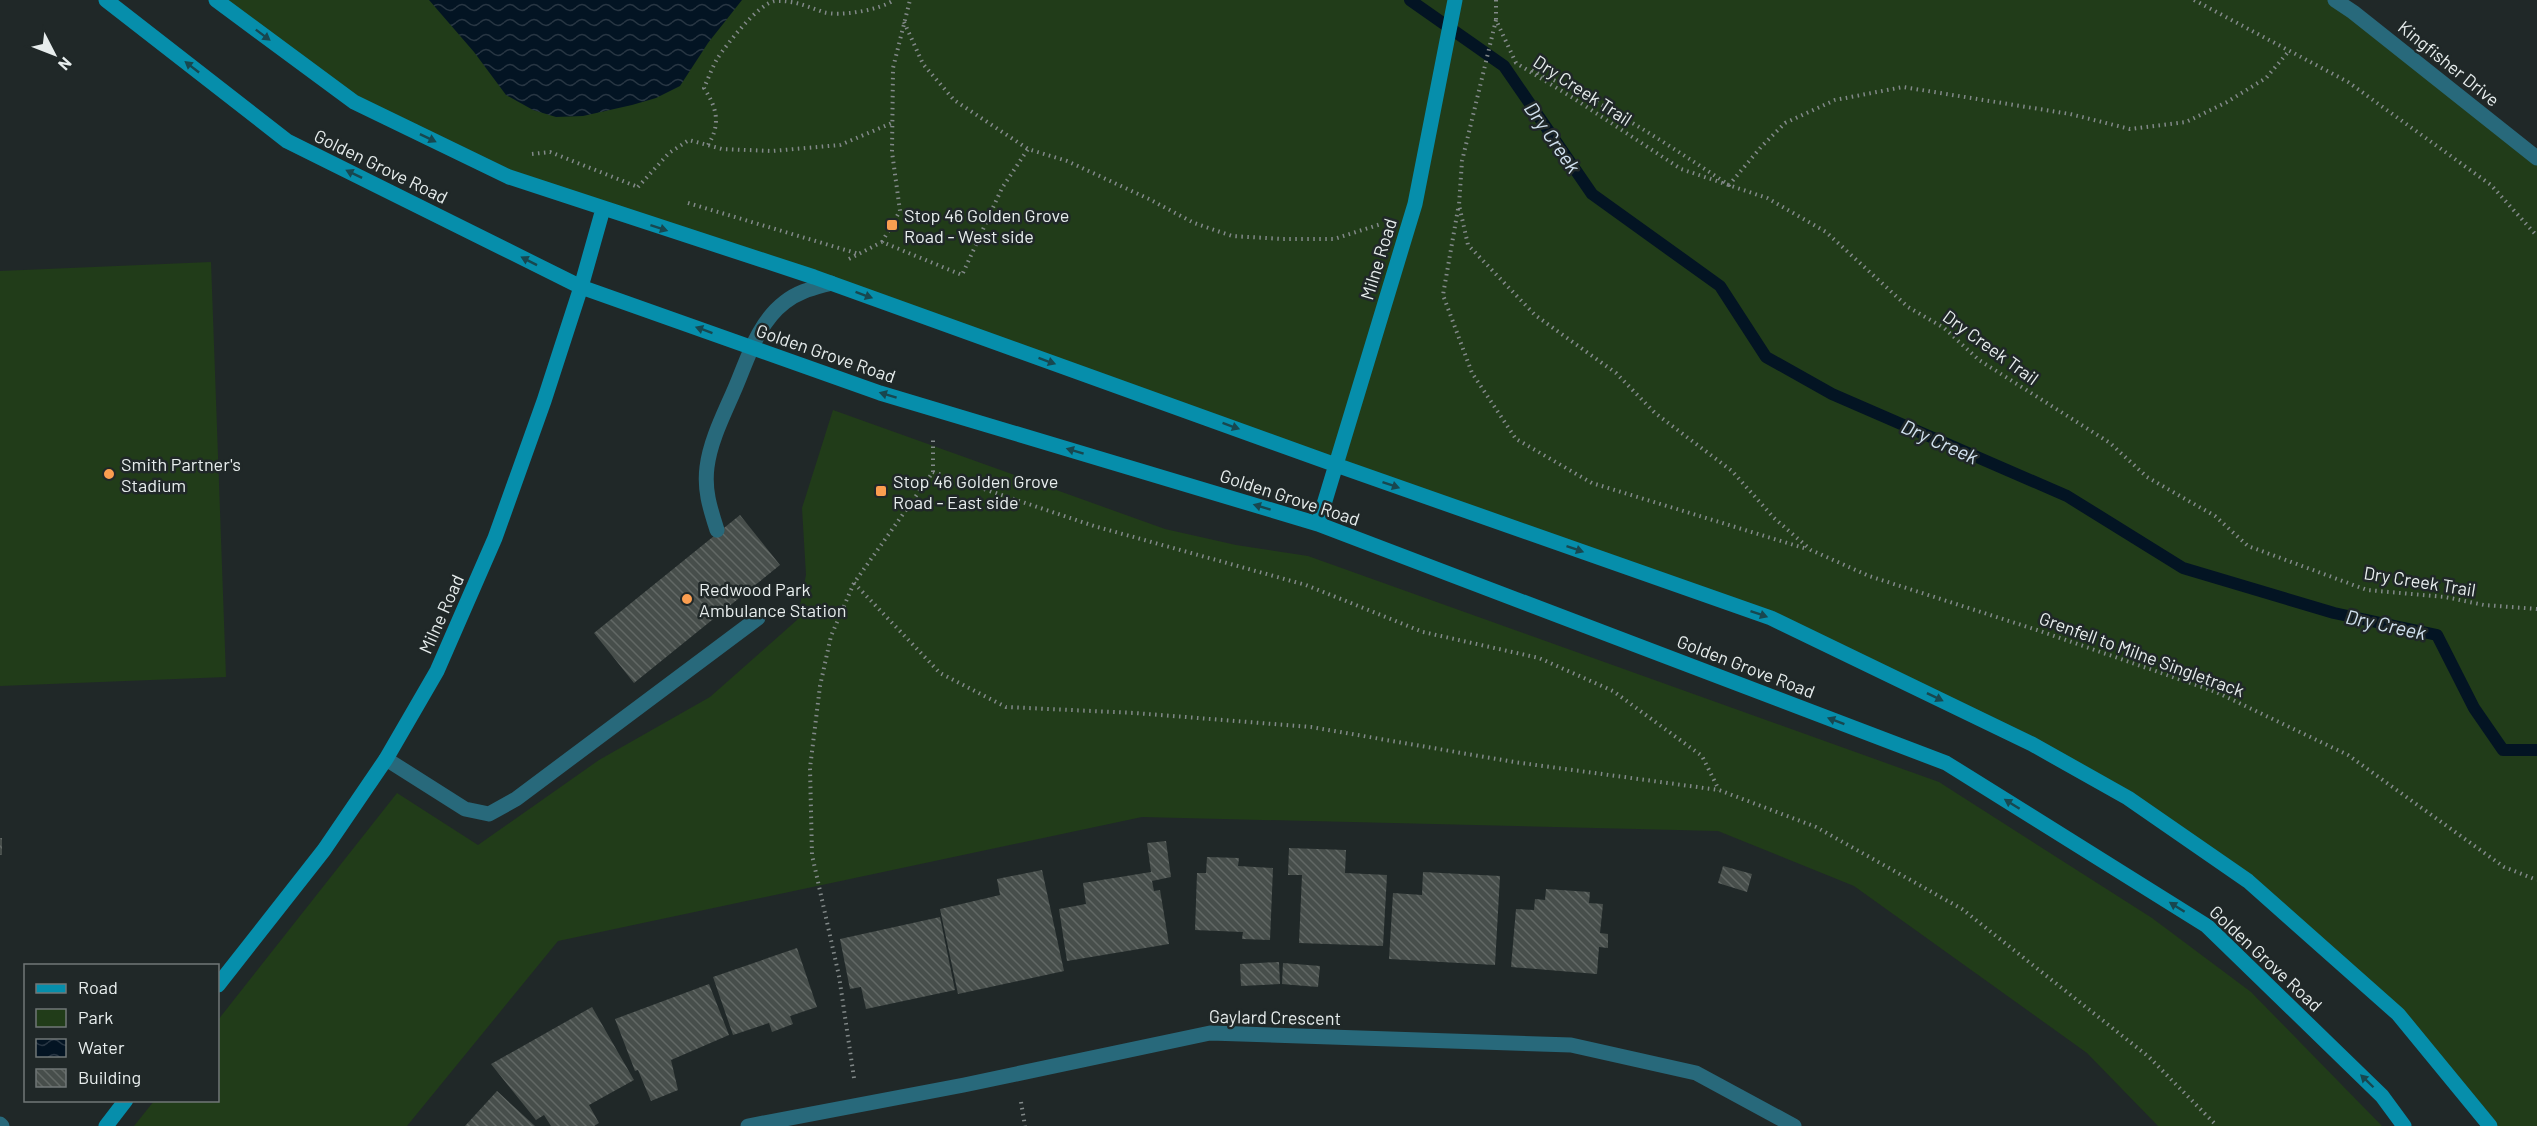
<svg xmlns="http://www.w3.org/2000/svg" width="2537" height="1126" font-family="Barlow,sans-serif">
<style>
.park{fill:#213c19}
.water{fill:url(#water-waves)}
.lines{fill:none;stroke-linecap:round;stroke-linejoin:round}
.stream{stroke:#031423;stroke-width:12}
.building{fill:url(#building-back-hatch)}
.path{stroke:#828989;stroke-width:4;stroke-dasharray:1.5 4.5;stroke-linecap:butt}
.service{stroke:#28697b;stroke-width:15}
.minor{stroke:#28697b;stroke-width:15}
.secondary{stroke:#068eab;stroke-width:15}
.oneway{fill:#18474f}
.poi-dot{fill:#fb9e50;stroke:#202828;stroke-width:2}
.labels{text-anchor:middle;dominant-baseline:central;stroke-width:5;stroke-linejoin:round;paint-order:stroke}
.street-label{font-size:18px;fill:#e7eded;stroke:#202828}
.poi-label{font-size:18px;fill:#e7eded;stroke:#202828;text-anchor:start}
.water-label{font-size:20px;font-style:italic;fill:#d1e1ef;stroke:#202828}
</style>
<defs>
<pattern id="water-waves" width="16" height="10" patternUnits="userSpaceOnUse" patternTransform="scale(1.5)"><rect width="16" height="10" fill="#031423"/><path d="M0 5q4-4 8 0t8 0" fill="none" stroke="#283643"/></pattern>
<pattern id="building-back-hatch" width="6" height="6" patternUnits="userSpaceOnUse" patternTransform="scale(1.5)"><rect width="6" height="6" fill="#474e4b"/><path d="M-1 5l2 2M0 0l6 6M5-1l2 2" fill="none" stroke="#626865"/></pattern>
</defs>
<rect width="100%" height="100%" fill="#202828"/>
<path class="park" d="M216,0h2116l205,165v961h-47l-92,-112 -150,-133 -216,-137 -261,-126 -1262,-441 -155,-75z
M211,262l15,415 -226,9v-415z
M833,410l332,119 71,16 72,11 631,226 213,136 99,74 131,134h-224l-71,-73 -233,-167 -136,-55 -576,-14 -584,124 -151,185h-273l20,-25 64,-1v-80l179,-227 81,52 121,-85 111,-63 87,-77 9,-45 -4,-67z"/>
<path class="water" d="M429,0h313l-34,43 -28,43 -24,12 -24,7 -49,11 -27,1 -23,-7 -27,-15 -32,-43z"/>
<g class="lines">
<path class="stream" d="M1410,0l94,66 88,128 128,92 46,71 66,37 235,102 116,72 151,45 103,22 37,73 29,42h34"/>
</g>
<path class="building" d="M740,515l40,50 -146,118 -40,-50z
M0,838h2v17h-2z
M1166,841l5,36 -19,4 2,10 6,-1 9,54 -102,17 -8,-52 27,-5 -3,-21 68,-11 -4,-29z
M1289,848l57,2 -1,23 42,2 -4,71 -84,-3 3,-68h-14z
M1207,857l32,1 -1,8 35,2 -3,72 -28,-1 1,-7 -48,-2 2,-57h9z
M1723,866l29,8 -5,18 -29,-9z
M1042,870l22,101 -106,23 -18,-85 60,-14 -3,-16z
M1423,872l77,4 -5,89 -106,-6 4,-66 29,2z
M1546,889l44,3 -1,11 14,1 -3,29 8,1v14l-9,-1 -2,27 -86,-7 5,-58 18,1 1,-11 10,1z
M940,917l15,73 -89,19 -5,-22 -11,2 -10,-50z
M797,948l20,59 -27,9 3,8 -21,8 -3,-9 -36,12 -20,-58z
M1279,962l1,22 -39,2 -1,-22z
M1283,963l37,3 -2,21 -36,-3z
M709,984l20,51 -58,25 7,30 -27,11 -13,-31 -3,1 -20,-52z
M592,1007l42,73 -45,25 10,18 -5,3h-43l-7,-11 -8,5 -45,-56z
M497,1091l38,35h-70z"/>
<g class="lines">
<path class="path" d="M1496,0v20l20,43 57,35 108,71 86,29 59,34 82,75 36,21 35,32 131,83 37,34 68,39 33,30 119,44 78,7 39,8 53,4
M2194,0l154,82 143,103 46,51
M1496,20l-34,141 -3,44 9,40 67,70 81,58 39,40 77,58 42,47 37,32 58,26 168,54 179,62 132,63 156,112 33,13
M904,22l19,42 31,36 74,49
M1532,70c72,32 132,72 197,115l32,-38 24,-24 50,-23 68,-13 167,27 60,15 56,-7 41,-20 39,-24 23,-27
M708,145c13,-21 9,-37 -4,-57 4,-9 8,-20 13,-29 9,-14 42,-56 58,-58 18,-1 31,5 48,11 17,5 57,-2 71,-12
M532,154l18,-2 88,35
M638,187l31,-34 20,-13 33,9 50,2 68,-6 52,-22
M688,203l171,51
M1458,209l-15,86 29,78 44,66 76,44 215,66
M882,242l18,-31 -8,-59 1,-84 17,-68
M849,259l33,-17 80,33 40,-87 26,-39 39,12 82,38 45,24 38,13 51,3h51l47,-15
M933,472l161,54 212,59 117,47 116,26 74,33 89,65 17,34
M854,583l86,90 66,34 129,6 176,14 203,35 205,28 97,37 146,82 187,148 68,69
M854,1078l-15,-102 -27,-121 -2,-87 10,-82 11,-50 23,-53 79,-111v-35
M1021,1102l4,24"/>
<path class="service" d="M717,530c-7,-22 -13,-40 -10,-63 3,-25 16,-51 26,-74 14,-31 23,-69 52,-91 14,-11 29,-14 46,-19
M386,759l79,50 24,5 27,-15 242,-181
M0,1124l2,2"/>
<path class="minor" d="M2335,0l18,12 184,146
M748,1126l216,-41 246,-52 361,12 125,28 98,53"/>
<path class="secondary" d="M106,0l181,141 294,146 299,106 438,131 628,239 261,163 175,170 22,30
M216,0l138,102 155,75 305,100 522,188 435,153 261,126 96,54 120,83 150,133 92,112
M1318,524l97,-320 40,-204
M218,985l106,-135 62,-91 51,-88 58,-133 49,-137 37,-114 22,-78
M106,1126l20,-26"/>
</g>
<defs><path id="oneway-solid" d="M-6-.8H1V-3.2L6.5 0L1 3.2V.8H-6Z" transform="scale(1.5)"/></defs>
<g class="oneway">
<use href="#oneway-solid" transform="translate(263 35) rotate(37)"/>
<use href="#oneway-solid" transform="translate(192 67) rotate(-142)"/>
<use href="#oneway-solid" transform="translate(428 138) rotate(26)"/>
<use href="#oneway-solid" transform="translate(354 174) rotate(-154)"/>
<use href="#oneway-solid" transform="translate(659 228) rotate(18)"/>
<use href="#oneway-solid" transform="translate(529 261) rotate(-153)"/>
<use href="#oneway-solid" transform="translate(864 295) rotate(20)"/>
<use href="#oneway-solid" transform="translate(704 330) rotate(-160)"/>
<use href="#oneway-solid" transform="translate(1047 361) rotate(20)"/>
<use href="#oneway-solid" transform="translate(888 395) rotate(-163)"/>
<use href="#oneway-solid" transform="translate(1231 426) rotate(20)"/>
<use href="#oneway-solid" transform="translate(1075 451) rotate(-163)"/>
<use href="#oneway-solid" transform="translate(1391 485) rotate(19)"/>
<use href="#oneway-solid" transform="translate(1262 507) rotate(-163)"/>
<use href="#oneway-solid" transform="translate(1575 549) rotate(19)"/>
<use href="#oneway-solid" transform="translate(1759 614) rotate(19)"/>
<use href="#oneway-solid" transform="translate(1935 697) rotate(26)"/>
<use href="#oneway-solid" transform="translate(1836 721) rotate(-159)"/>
<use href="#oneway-solid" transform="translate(2012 804) rotate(-148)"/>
<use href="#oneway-solid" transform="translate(2177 907) rotate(-148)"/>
<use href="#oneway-solid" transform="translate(2367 1081) rotate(-136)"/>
</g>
<g class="poi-dot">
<rect x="886" y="219" width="12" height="12" rx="3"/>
<circle cx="109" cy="474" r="6"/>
<rect x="875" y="485" width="12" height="12" rx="3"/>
<circle cx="687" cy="599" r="6"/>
</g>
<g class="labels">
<g class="street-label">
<text transform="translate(2449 63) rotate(39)">Kingfisher Drive</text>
<text transform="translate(1583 90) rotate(33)">Dry Creek Trail</text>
<text transform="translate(381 166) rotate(26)">Golden Grove Road</text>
<text transform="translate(1378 259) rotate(-73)">Milne Road</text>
<text transform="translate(1991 347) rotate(36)">Dry Creek Trail</text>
<text transform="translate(826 353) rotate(19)">Golden Grove Road</text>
<text transform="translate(1290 497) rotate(18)">Golden Grove Road</text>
<text transform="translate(2420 581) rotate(9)">Dry Creek Trail</text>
<text transform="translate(441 614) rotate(-66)">Milne Road</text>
<text transform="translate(2142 654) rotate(20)">Grenfell to Milne Singletrack</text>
<text transform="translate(1746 666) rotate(21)">Golden Grove Road</text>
<text transform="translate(2266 958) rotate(43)">Golden Grove Road</text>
<text transform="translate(1275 1017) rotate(1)">Gaylard Crescent</text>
</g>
<g class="poi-label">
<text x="904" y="215">Stop 46 Golden Grove<tspan x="904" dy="21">Road - West side</tspan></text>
<text x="121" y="464">Smith Partner's<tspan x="121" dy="21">Stadium</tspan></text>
<text x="893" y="481">Stop 46 Golden Grove<tspan x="893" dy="21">Road - East side</tspan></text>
<text x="699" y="589">Redwood Park<tspan x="699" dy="21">Ambulance Station</tspan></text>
</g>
<g class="water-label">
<text transform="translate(1553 137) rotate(55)">Dry Creek</text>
<text transform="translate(1940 441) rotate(24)">Dry Creek</text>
<text transform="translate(2386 624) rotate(12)">Dry Creek</text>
</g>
</g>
<rect x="24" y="964" width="195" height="138" fill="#202828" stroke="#707777" stroke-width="1.5"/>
<rect x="36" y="984" width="30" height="9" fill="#068eab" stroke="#707777" stroke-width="1.5"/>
<text x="78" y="994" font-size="18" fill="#e7eded">Road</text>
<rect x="36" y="1009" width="30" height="18" fill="#213c19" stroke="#707777" stroke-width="1.5"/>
<text x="78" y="1024" font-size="18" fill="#e7eded">Park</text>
<rect x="36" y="1039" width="30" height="18" fill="url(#water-waves)" stroke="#707777" stroke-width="1.5"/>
<text x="78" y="1054" font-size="18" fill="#e7eded">Water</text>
<rect x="36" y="1069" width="30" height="18" fill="url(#building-back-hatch)" stroke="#707777" stroke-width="1.5"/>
<text x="78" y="1084" font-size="18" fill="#e7eded">Building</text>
<g transform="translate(54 54) rotate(132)" stroke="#202828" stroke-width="4.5" paint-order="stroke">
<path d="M0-4.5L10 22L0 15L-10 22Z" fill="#e7eded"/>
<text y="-9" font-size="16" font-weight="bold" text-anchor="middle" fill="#e7eded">N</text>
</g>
</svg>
